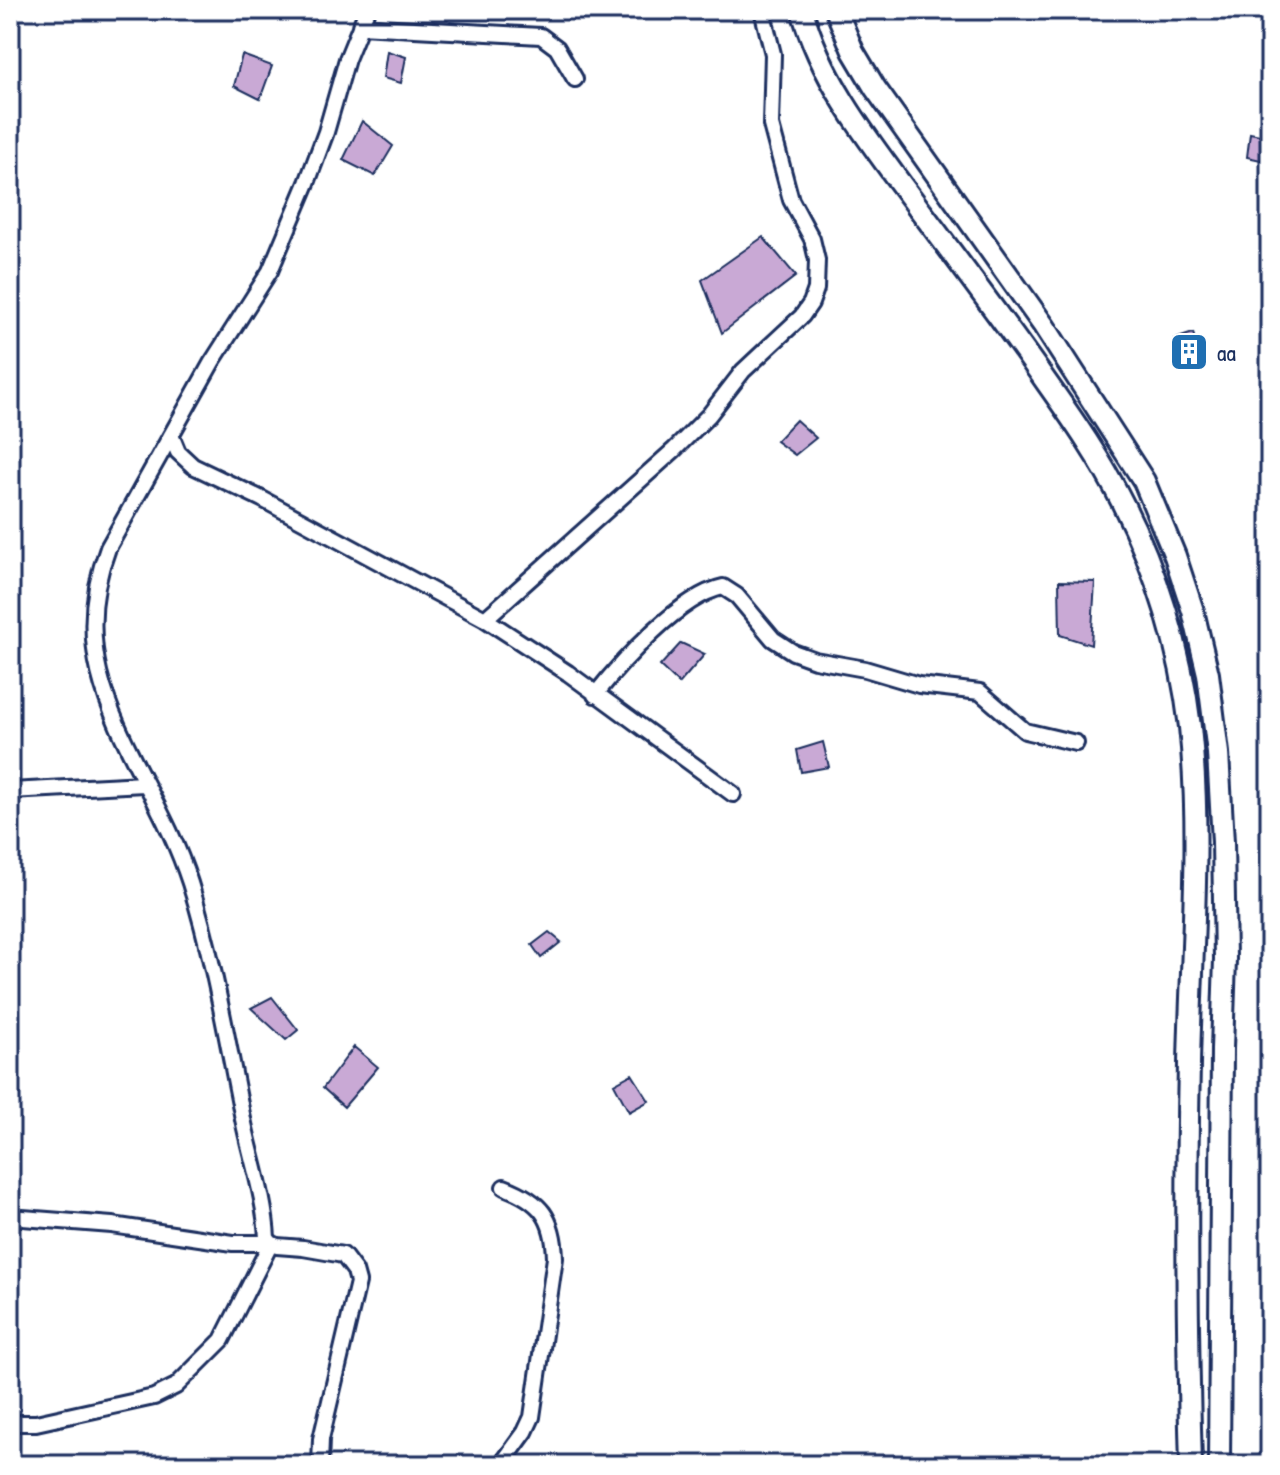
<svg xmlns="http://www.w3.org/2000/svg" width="1280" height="1475" font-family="'Patrick Hand',sans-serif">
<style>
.building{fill:#c9a9d5;stroke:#1b2f5e;stroke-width:2}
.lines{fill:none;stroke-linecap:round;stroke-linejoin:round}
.street-casing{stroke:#1b2f5e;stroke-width:20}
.secondary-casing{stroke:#1b2f5e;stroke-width:26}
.street{stroke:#fff;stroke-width:14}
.secondary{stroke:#fff;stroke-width:20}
.labels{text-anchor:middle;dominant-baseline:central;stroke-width:6;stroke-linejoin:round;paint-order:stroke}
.poi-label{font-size:24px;fill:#1b2f5e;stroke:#fff;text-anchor:start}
</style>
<rect width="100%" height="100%" fill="#fff"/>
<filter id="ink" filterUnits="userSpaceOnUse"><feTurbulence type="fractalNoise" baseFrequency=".0125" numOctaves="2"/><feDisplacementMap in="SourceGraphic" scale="16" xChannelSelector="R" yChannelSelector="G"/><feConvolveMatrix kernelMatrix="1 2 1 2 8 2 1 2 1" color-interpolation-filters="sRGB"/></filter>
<g filter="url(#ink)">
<path class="building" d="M387,51l19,6 -5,26 -18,-5z
M242,55l30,11 -12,33 -26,-13z
M362,121l31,25 -18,30 -32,-16z
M1250,133l20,4v25l-23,-5z
M763,237l33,39 -74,57 -20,-53z
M1193,333l10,33 -16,5 -4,-2 -8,-30z
M796,420l20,18 -21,17 -19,-14z
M1059,581l36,1 -4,63 -31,-10z
M681,643l24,11 -26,30 -19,-18z
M823,742l6,25 -28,5 -4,-22z
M549,932l12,10 -20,16 -9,-13z
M272,997l26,33 -12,10 -35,-32z
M354,1047l24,20 -34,40 -21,-19z
M632,1074l17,27 -20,11 -15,-28z"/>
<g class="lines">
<defs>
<path id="street" d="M360,26l181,10 16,12 18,31
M171,435l7,17 15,14 69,33 223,120 83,54 165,121
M485,619l189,-169 35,-35 34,-44 59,-55 9,-13 5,-14 1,-29 -5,-21 -21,-39 -20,-75 2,-71 -11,-44
M595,695c27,-34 85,-99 128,-108l14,9 36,43 20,13 22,8 50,9 54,16 61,7 45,39 51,12
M10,791l134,-7
M10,1217l102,8 121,18h38
M10,1423h26l118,-26 22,-11 46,-46 49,-97
M320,1465l1,-26 37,-157 -3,-11 -12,-16 -40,-7 -26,-2 -6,-3 -4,-5c-2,-40 -16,-80 -24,-119 -16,-79 -29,-159 -53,-236 -38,-119 -133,-201 -82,-335l104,-186 58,-91 37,-88 19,-51 21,-73 20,-49
M501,1465l24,-33 7,-15 23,-159c-1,-40 -14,-57 -51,-71"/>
<path id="secondary" d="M802,10c19,70 67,131 110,189 45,61 91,121 135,184 27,38 54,77 75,119 35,69 59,148 68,225 12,111 1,226 -1,337 -3,134 -2,267 2,401
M836,10l17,41 22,37 169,238 100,155 31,75 18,55 15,63 10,79 5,89 2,117 -3,90 -3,416"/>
</defs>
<use href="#street" class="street-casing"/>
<use href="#secondary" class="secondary-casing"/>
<use href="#street" class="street"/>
<use href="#secondary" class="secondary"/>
</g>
</g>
<defs>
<symbol id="building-square" viewBox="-11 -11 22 22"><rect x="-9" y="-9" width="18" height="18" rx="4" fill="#1f6fb2" stroke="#fff"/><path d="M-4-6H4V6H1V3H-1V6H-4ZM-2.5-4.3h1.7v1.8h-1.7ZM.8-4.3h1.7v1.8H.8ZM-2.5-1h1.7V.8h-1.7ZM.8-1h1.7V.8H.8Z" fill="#fff"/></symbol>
</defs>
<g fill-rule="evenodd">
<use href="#building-square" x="1167" y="330" width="44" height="44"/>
</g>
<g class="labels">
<g class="poi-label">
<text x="1217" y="352">aa</text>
</g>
</g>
<rect width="1280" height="1475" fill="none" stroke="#fff" stroke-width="40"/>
<rect x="20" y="20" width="1240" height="1435" fill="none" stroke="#1b2f5e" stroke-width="3" filter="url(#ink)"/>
</svg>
